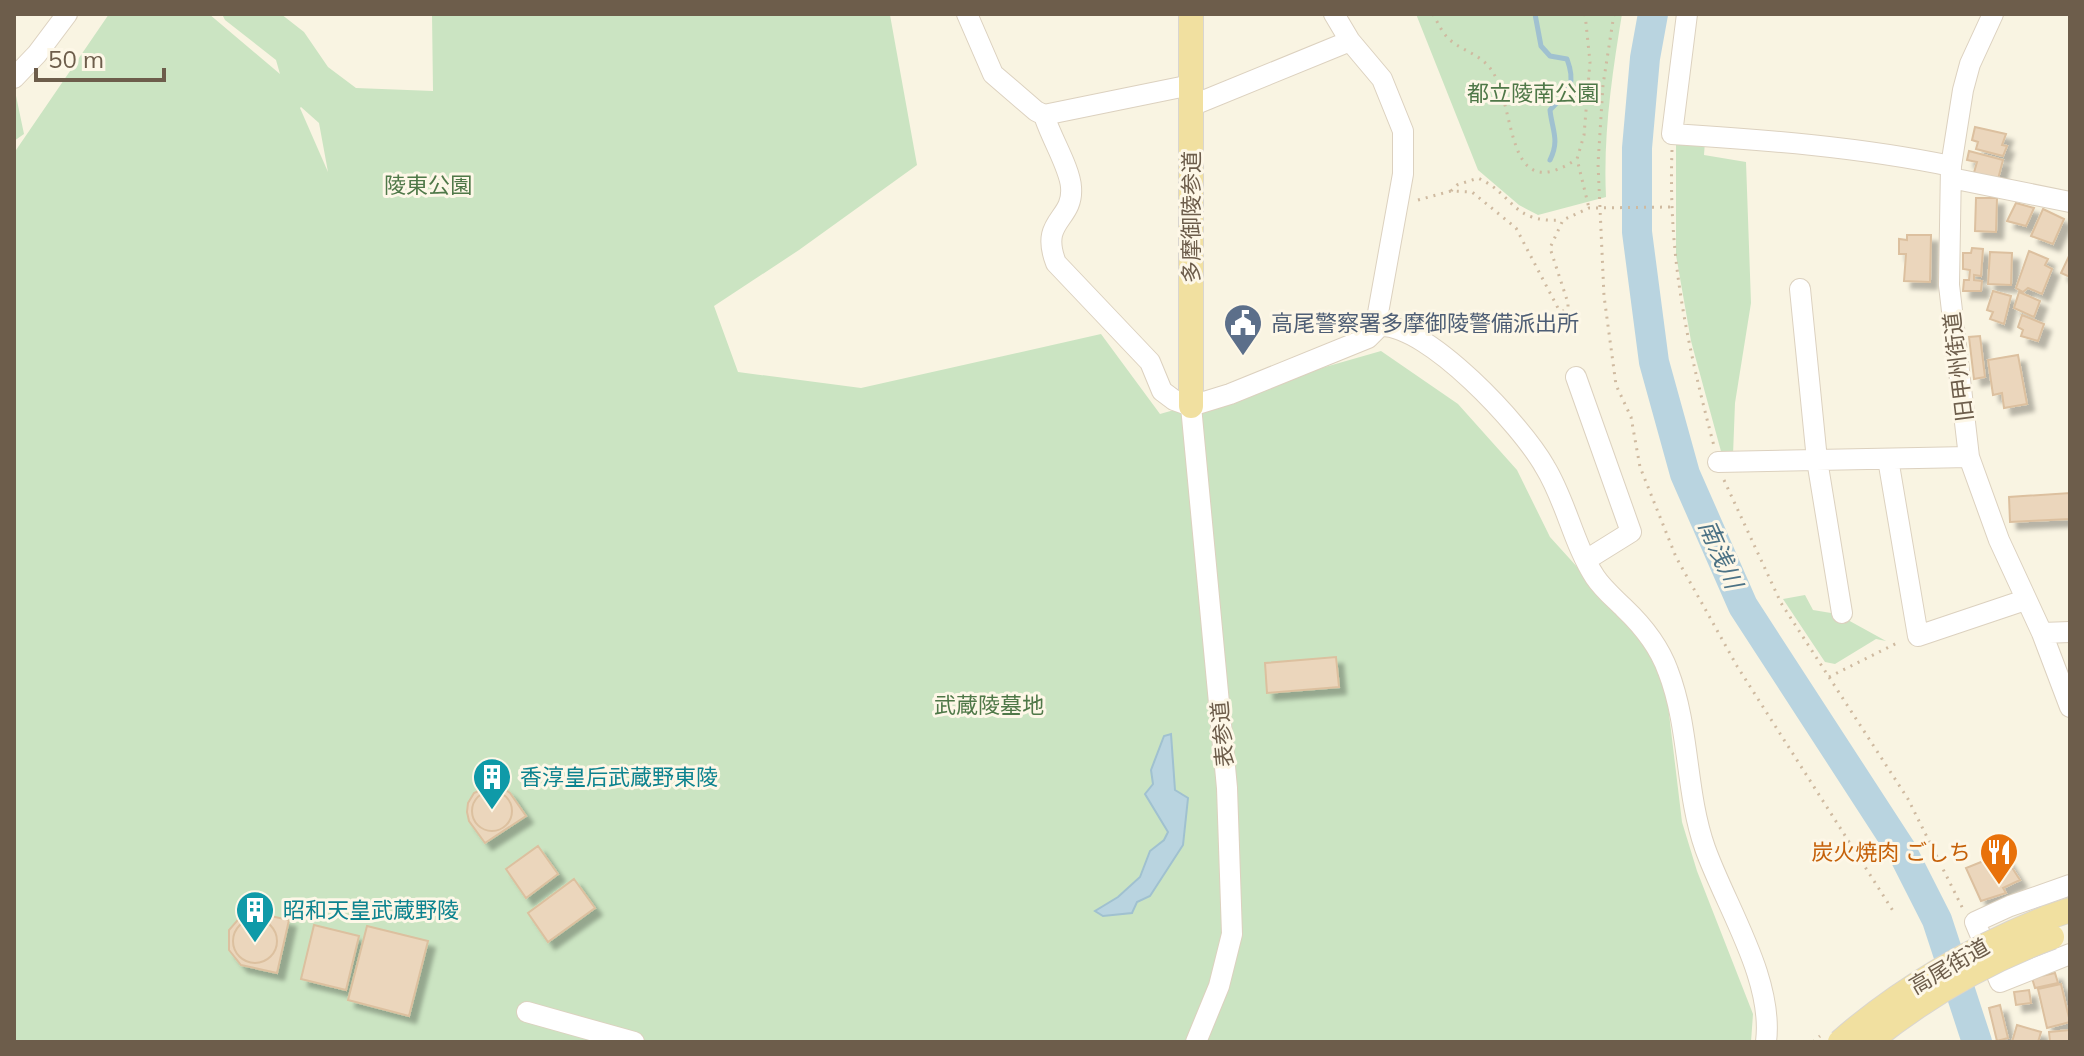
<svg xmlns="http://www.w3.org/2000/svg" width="2084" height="1056" font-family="Mulish,'Noto Sans JP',sans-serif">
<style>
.green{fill:#cbe4c2;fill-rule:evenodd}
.water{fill:#b9d4e0;stroke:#a0c1d0;stroke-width:2}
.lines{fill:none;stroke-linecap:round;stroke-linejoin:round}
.stream{stroke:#a0c1d0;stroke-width:5}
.river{stroke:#b9d4e0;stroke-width:30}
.building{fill:#ebd6bc;stroke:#dcc09f;stroke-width:2;filter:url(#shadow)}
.minor-casing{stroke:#dcd1bf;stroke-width:22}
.major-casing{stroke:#d9d5d0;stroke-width:26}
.path{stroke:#cfbaa0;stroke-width:3;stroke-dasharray:2 6;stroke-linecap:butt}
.minor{stroke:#fff;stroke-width:20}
.major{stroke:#f1e0a0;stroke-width:24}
.major-bridge-casing{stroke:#d9d5d0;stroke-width:26;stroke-linecap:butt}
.major-bridge{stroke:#f1e0a0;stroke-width:24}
.labels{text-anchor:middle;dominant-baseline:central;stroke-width:6;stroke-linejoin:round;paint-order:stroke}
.park-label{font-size:22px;fill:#4f7848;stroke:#fdf7e7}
.street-label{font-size:22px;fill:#6d5d4b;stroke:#fdf7e7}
.service-label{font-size:22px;fill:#4e5e75;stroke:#fdf7e7;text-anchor:start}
.culture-label{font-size:22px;fill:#0d838f;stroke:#fdf7e7;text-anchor:start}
.food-label{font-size:22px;fill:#c56008;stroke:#fdf7e7;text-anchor:end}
.water-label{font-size:24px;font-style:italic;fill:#4c7285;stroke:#fdf7e7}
</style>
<defs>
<filter id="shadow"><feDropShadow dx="7" dy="7" stdDeviation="2" flood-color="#0004"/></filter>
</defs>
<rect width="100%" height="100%" fill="#f9f4e2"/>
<path class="green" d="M109,14h100l71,60 -4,-14 -51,-40 -3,-6h59l23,18 24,35 28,21 77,3 -1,-77 458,1 27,150 -118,85 -85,56 24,66 123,16 240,-54 59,80 221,-63 77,53 59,66 33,67 96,106 18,29 18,150 15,49 56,143 -2,28h-1737v-889zM301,107l18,16 9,49 -28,-64z
M1416,14h206c-10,60 -19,122 -16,183l-68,18 -19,-10 -41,-35z
M15,91l9,43 -10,7v-49z
M1705,141l-1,14 42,7 5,141 -16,100 -2,52h-11l-31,-114 -15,-86v-112z
M1805,595l8,15 24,4 49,27 -10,-2 -41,25 -10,-2 -42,-63z"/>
<path class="water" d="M1171,734l4,56 13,8 -5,47 -33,51 -13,6 -5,11 -29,3 -8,-5 23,-14 22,-20 10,-26 14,-11 4,-8 -23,-38 8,-10 -2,-14 13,-34z"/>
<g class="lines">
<path class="stream" d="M1535,14l6,32 9,10 17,3c10,27 1,32 -17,51 2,20 10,30 0,50"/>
<path class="river" d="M1653,14l-8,44 -8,90v84l17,130 31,112 58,132 159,245 35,69 40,122"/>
</g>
<path class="building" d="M1975,127l31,7 -4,11 5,1 -4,10 -27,-7 2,-7 -6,-2z
M1969,151l34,9 -6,23 -24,-7 4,-14 -10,-2z
M1976,198h21l-1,34 -21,-1z
M2016,203l18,5 -8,18 -19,-5z
M2043,209l21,10 -11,25 -22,-8z
M1907,235h24l-1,47 -26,-1 2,-27h-7v-15l8,1z
M1972,248l11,1 -2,27 -7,-1v5l8,1 -1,10h-18l1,-11h5l1,-10 -7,-1v-16h8z
M2029,251l19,8 -3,6 7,4 -10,25 -14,-6 -5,4 -7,-4z
M1990,252l22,1 -1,32 -23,-1z
M2070,254v23l-9,-4z
M1993,291l18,5 -7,28 -14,-5 3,-7 -6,-2z
M2019,292l21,9 -6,16 -20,-9z
M2022,315l22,9 -6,17 -17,-5 2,-6 -5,-3z
M1980,336l5,41 -11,2 -5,-42z
M2018,355l9,49 -23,4 -2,-15 -9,2 -5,-35z
M2070,493v26l-60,3 -1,-25z
M1336,657l3,30 -72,6 -2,-30z
M491,785l9,1 10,7 16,23 -41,27 -16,-22 -2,-9 1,-9 6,-10z
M472 811a20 20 0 1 1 40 0a20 20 0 1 1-40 0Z
M538,846l20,28 -32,24 -20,-29z
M2000,849l20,31 -17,8 3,5 -25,8 -15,-33 20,-8z
M574,879l21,29 -47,34 -20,-29z
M252,912l37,8 -12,53 -36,-8 -12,-15v-20l13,-15z
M233 941a22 22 0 1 1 44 0a22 22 0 1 1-44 0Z
M314,925l45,11 -13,54 -45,-11z
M367,926l61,15 -19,75 -61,-16z
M2055,973l3,10 -23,5 -3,-10z
M2061,984l9,38 -23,6 -9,-39z
M2029,990l2,13 -15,2 -2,-13z
M2000,1005l8,33 -11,3 -8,-33z
M2017,1025l24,7 -3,10h-26z
M2070,1030v12h-20l-1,-10z"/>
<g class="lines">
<defs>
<path id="minor" d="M967,14l26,60 43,37 8,4 147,-30
M1334,14l16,27 32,38 21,52v43l-25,139 2,13
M1687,14l-15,120c95,6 187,13 279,32
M1993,14l-23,50 -7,26 -12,76 -2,119 20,172 30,83 43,93 28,74
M14,78l23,-24 30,-40
M1191,106l159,-65
M1044,115c6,21 26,53 27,72 3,34 -32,32 -15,76l94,99 12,29 12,9 17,6 39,-12 138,-56 12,-12c48,-2 142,100 165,141 21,34 28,76 50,110 8,12 19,21 29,31 19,18 35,38 44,63 22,57 17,120 37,177 21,59 69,131 61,194
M1951,178l119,24
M1800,289l17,171 25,153
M1576,377l55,155 -45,28
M1191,406l36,382 5,146 -13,52 -23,56
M1888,459l30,177 107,-36
M1718,462l251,-5
M2042,633l28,-1
M2070,885l-60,21 -35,16 25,60 70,-28
M527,1012l107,30"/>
<path id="major" d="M1191,14v392
M2046,918l24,-8"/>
</defs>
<use href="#minor" class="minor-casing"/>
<use href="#major" class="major-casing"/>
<path class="path" d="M1433,14c5,9 9,19 17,26 13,11 29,14 40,28 28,36 12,141 87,91
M1585,14l5,48 -6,73 -7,24 12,49
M1614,14l-11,71 -5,79 6,132 12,89 15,32 9,50 36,90 61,109 158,248
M1672,150c-4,107 15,194 42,296
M1451,191l6,-6 21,-7c37,17 33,45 83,42
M1418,200l33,-9 21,1 44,36 43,82 4,1 5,-3v-5l-18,-55 13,-28 26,-12 83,-1
M1724,480l57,123 127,196 55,110
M1829,677l70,-35
M1813,1042l7,-6"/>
<use href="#minor" class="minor"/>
<use href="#major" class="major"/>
<defs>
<path id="major-bridge" d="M1840,1042c61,-54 130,-93 206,-124
M1869,1042c56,-45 115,-80 183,-105"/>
</defs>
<use href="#major-bridge" class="major-bridge-casing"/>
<use href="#major-bridge" class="major-bridge"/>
</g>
<defs>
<symbol id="civic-pin" viewBox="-11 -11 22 30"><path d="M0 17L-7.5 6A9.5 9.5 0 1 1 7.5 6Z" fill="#5c6f8a" stroke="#fdf7e7"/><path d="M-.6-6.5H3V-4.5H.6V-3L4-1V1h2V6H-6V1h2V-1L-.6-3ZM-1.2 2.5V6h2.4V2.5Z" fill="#fff"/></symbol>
<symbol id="building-pin" viewBox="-11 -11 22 30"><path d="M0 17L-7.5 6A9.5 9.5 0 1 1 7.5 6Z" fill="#0f9aa8" stroke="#fdf7e7"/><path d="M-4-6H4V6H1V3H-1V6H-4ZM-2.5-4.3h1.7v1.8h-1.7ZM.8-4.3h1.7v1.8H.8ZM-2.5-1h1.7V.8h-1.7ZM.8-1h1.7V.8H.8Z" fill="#fff"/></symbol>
<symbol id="restaurant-pin" viewBox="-11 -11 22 30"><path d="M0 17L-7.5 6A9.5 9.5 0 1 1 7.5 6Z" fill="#e8710a" stroke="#fdf7e7"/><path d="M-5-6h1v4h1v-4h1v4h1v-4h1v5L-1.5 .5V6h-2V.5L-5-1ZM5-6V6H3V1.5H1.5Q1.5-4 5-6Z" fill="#fff"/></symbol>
</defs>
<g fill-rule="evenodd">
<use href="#civic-pin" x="1221" y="301" width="44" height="60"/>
<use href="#building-pin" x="470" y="755" width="44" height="60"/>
<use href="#restaurant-pin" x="1977" y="830" width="44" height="60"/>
<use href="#building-pin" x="233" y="888" width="44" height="60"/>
</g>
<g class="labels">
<g class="park-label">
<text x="1533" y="93">都立陵南公園</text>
<text x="428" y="185">陵東公園</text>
<text x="989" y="705">武蔵陵墓地</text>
</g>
<g class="street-label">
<text transform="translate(1191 217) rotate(-90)">多摩御陵参道</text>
<text transform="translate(1958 367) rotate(-97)">旧甲州街道</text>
<text transform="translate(1222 734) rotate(-95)">表参道</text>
<text transform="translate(1949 966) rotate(-30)">高尾街道</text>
</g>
<g class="service-label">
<text x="1271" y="323">高尾警察署多摩御陵警備派出所</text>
</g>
<g class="culture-label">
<text x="520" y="777">香淳皇后武蔵野東陵</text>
<text x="283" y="910">昭和天皇武蔵野陵</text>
</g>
<g class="food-label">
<text x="1971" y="852">炭火焼肉 ごしち</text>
</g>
<g class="water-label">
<text transform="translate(1721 554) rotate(66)">南浅川</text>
</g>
</g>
<rect width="2084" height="1056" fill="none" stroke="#6d5d4b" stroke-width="32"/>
<path d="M36 68v12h128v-12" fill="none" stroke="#6d5d4b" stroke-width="4"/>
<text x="48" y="68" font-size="24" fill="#6d5d4b" stroke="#fdf7e7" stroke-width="6" paint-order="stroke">50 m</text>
</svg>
